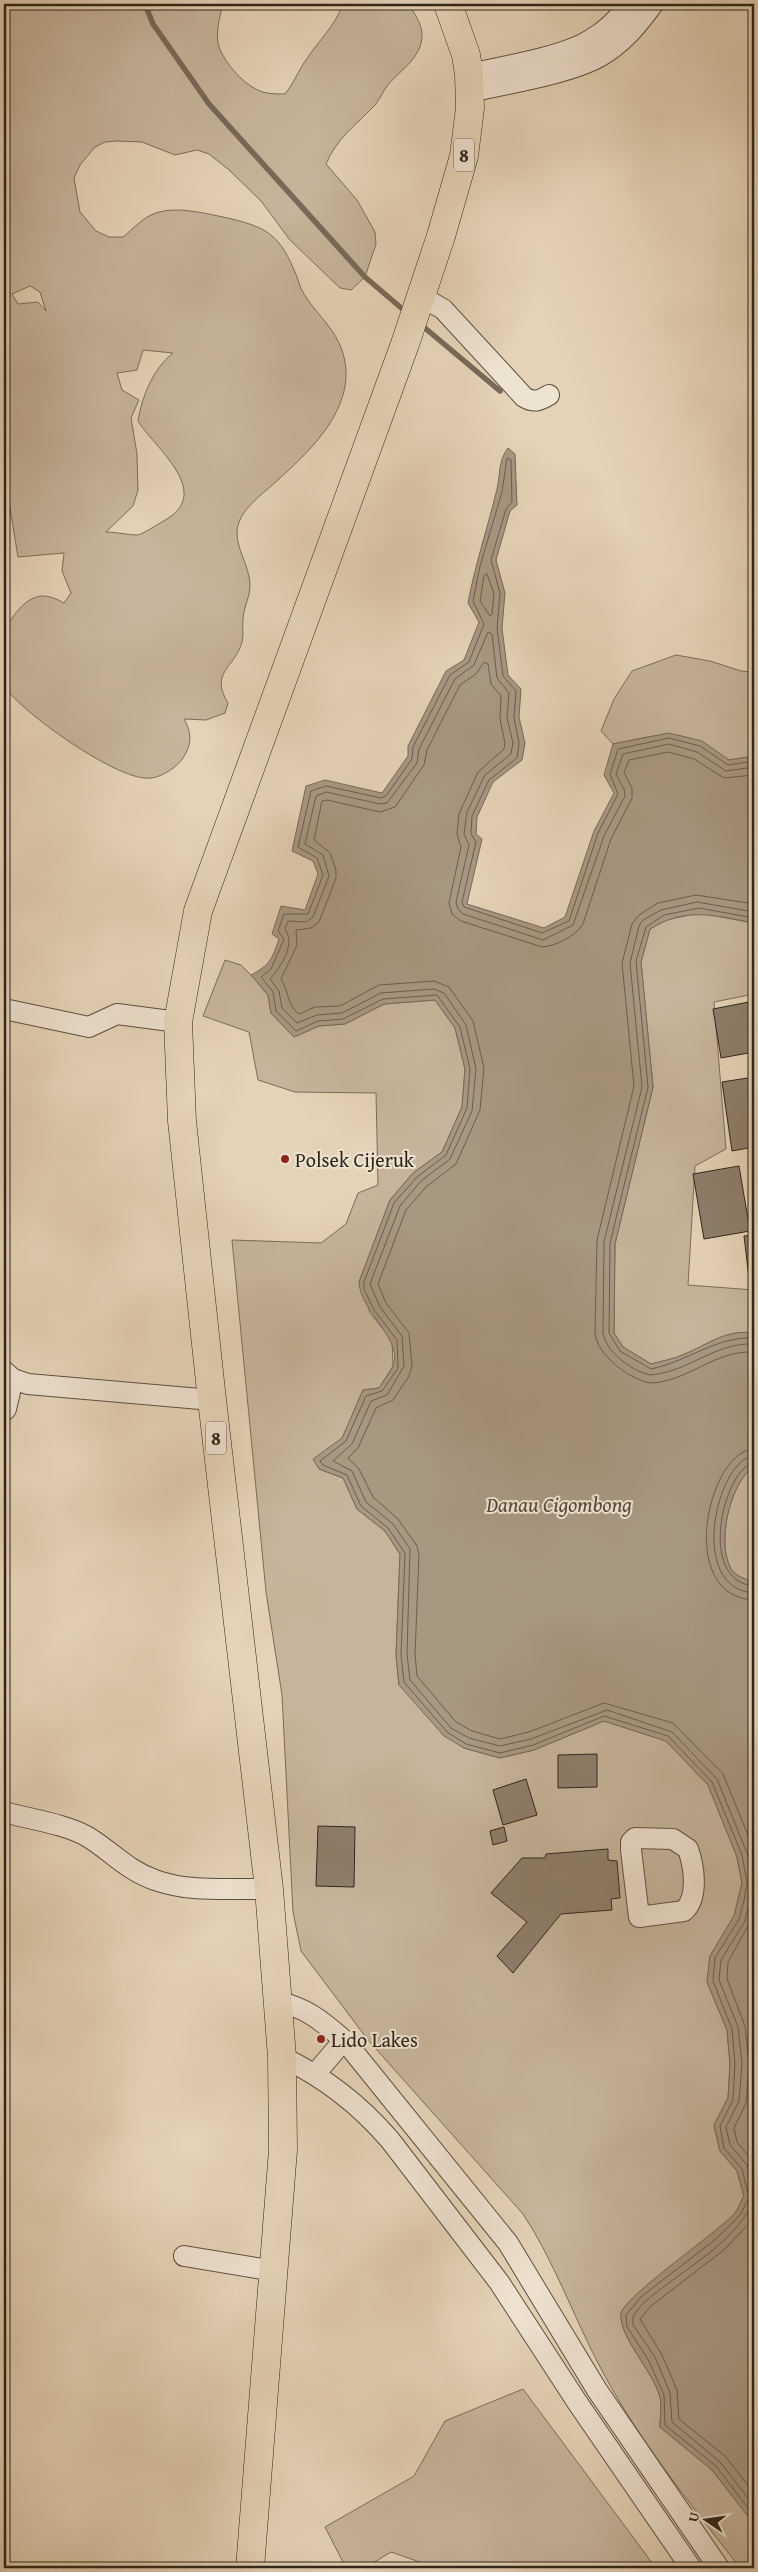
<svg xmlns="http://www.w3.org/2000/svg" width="758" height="2572" font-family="'Gentium Book Plus',serif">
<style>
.green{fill:#c6b59c;stroke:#7a6d5b;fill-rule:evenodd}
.water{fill:#a79882;stroke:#776a58}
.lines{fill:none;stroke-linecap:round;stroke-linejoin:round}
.shore{stroke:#6a5e4e;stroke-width:1}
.stream{stroke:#776a58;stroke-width:5.5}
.building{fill:#8d7f6c;stroke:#2e251a}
.minor-casing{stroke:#5c5041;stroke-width:22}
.highway-casing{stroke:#2e251a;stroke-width:29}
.minor{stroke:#eee2d0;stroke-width:20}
.highway{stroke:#e5d3b7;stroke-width:28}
.poi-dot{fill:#8f2418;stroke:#eee2d0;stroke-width:2}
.labels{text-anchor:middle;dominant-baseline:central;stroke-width:4;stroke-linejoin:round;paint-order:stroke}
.shield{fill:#eee2d0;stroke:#685e51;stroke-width:1}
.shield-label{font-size:19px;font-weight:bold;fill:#2e251a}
.poi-label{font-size:20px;fill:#2e251a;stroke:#eee2d0;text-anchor:start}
.water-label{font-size:21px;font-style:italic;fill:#524839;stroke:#eee2d0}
</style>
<rect width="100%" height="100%" fill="#e5d3b7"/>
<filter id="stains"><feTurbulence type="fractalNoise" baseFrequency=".004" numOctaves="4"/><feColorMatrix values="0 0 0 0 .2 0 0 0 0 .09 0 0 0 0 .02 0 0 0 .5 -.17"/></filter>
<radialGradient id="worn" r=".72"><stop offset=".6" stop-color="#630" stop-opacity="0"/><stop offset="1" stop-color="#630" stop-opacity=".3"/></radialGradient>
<path class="green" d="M4,4h219c-3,12 -7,26 -5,39 3,16 25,41 40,47 8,4 18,4 27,4 9,-11 13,-23 21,-34 13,-20 29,-34 37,-56h65c6,8 14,20 14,31 0,23 -22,35 -34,50 -5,6 -8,14 -13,20 -18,19 -39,34 -49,59l31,36 18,32 1,12 -11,33 -14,13 -11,-2 -50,-48 -29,-39 -33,-32 -19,-15 -12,-4 -22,5 -33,-13 -25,-1 -12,1 -10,5 -15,18 -6,13 6,34 16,19 13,6h14c10,-8 20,-20 33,-24 20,-7 47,0 67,4 39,9 55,14 71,53 4,7 5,17 10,24 10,17 27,31 35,49 25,54 -22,102 -59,135 -13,13 -34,26 -41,44 -9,24 16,46 10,72 -2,9 -6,17 -6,26 -1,7 1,15 -1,22 -7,26 -33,30 -14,61l-3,10 -19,7 -22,-1c8,14 8,25 -1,39 -6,9 -21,19 -32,20 -31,5 -130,-66 -147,-92 0,-15 -3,-33 0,-48 2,-16 20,-41 38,-42 8,0 15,3 22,7l7,-10 -9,-22 2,-18 -46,4 -14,-86v-171l2,-5 5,-2 -7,-4zM30,286l10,6 6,19 -8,-9 -20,2 -6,-10zM143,350l30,3c-20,16 -31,43 -35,68 15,25 75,70 29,98 -6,3 -25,16 -30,16 -7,0 -23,-3 -31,-3l27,-26 5,-16 -1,-36 -6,-36 8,-18 -17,-10 -5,-17 20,-3z
M676,655l34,6 31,10 13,1v84l-25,4c-50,-34 -60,-27 -116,-16l-12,-13 13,-32 18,-28z
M699,913l55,10v71l-40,8 12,147 -31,17 -7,119 66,5v43c-27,-4 -46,11 -69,21 -11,5 -23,7 -34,10l-28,-17 -9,-14 1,-89 38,-157 -12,-125 9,-33 16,-9z
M225,960l16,5 10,10 17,20 3,18 23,24 25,-11 26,-2 39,-20 51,-4 20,28 10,41 -3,38 -20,45 -29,21 -23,27 -31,82 11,31 22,27 1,26 -14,22 -16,2 -21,49 -23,30 24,9 14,31 28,22 15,23 -4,101 3,30 65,63 36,10 34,-8 70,-29 62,20 42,44 29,72 5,26 -8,33 -24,40 -3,26 20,48 3,34 -2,34 -14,27 6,26 17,20 7,25c-3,5 -5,12 -9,17 -18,21 -112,84 -114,101 -2,23 32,57 39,83 2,9 0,21 0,30l52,43 42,54v44h-14c-51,-66 -104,-131 -142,-205 -26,-50 -44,-102 -75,-149l-155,-174 -67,-89 -8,-39 -11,-217 -16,-103 -34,-352 89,3 25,-19 12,-31 20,-8 -2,-92 -81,-1 -37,-12 -9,-48 -46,-16z
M754,1466v116c-7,-2 -19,-6 -23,-13 -15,-27 -1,-86 23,-103z
M523,2389l133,179h-219l-46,-16 -26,16h-19l-21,-41 89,-51 31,-55z"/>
<path class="water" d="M4,253l5,4v25l-5,13z
M508,448l7,6 2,51 -7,6 -14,49 9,33 -3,35 6,47 13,14 -2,28 6,26 -3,17 -29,22 -16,35 -1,17 6,5 -15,65 77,24 21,-11 29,-86 20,-38 -10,-18 9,-31 56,-11 33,8 27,19 25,-4v167c-39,-7 -67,-17 -104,6l-9,33 12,125 -38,157 -1,89 9,14 28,17c11,-3 23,-5 34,-10 23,-10 42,-25 69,-21v133c-24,17 -38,76 -23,103 4,7 16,11 23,13v942l-42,-54 -52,-43c0,-9 2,-21 0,-30 -7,-26 -41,-60 -39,-83 2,-17 96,-81 114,-101 4,-5 6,-12 9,-17l-7,-25 -17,-20 -6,-26 14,-27 2,-34 -3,-34 -20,-48 3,-26 24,-40 8,-33 -5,-26 -29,-72 -42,-44 -62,-20 -70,29 -34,8 -36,-10 -20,-12 -45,-51 -3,-30 4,-101 -15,-23 -28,-22 -14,-31 -24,-9 -6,-10 29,-21 21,-48 16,-2c4,-7 10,-13 13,-20 14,-27 -32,-56 -33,-86l31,-82 23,-27 29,-21 20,-45 3,-38 -10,-41 -20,-28 -51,4 -39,20 -26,2 -25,11 -23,-24 -3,-18 -17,-20c19,-10 21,-16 28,-36l-7,-5 9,-28 24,4 13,-36 -5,-13 -21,-10 14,-65 19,-6 57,13 26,-37v-10l38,-75 18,-11 15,-38 -11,-19c7,-38 19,-73 28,-110 5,-16 1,-31 12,-45z"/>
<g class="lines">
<path class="shore" d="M487,574l7,20 -2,20 -2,2 -10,-15 4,-25z
M754,761l-26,4 -28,-19 -31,-8 -51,11 -8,25 8,20 -20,39 -29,88 -27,12 -78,-26 -2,-5 14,-60 -5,-8 1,-18 17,-36 28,-22 2,-15 -5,-25 2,-27 -13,-15 -6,-48 3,-35 -9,-33 15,-51 6,-7 -1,-42 -4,-2 -5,34 -22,74 -7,35 11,23 -15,38 -19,13 -37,72 -1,12 -26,37 -5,2 -55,-12 -15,5 -13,56 19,11 6,17 -15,39h-24l-6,17 6,8 -13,30 -10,8 12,15 3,19 20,20 22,-10 25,-2 40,-20 54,-4 23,32 10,42 -3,39 -21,47 -29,22 -23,26 -30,79v7l10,21 23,30 1,28 -16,23 -16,5 -20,45 -26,20 3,4 24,10 14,31 27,22 17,25 -4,102 3,27 43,50 19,12 34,9 33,-8 71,-29 64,20 44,46 30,73 5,27 -3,19 -5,18 -24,39 -2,23 19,48 3,35 -2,36 -13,26 4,22 18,21 7,29 -9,17 -24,24 -74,57 -16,19 1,12 22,34 15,34 1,30 51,41 38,50
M754,767l-28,4 -29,-19 -28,-8 -46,10 -7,20 8,15 1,7 -21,40 -31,89 -30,15 -80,-26 -5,-5 -2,-7 13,-57 -5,-11 3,-22 18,-37 26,-21 2,-11 -6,-25 2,-25 -12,-15 -5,-44 -4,-2 -14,33 -19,14 -36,70 -2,14 -30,40 -7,1 -54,-12 -10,4 -11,48 18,11 6,21 -16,41 -7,5 -18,-1 -3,8c11,16 -4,37 -15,50l9,12 3,17 15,15 20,-8 25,-2 39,-20 53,-4 10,4 22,32 10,44 -4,42 -22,48 -29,22 -21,25 -30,78 10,23 22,29 2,30 -17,29 -16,6 -19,43 -19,17 19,10 14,31 27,22 17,25 -3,105 3,26 41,48 18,10 31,8 31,-7 76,-29 65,22 45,47 30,74 7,29 -9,39 -24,39 -2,20 19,47 4,37 -3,37 -13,26 4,18 17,20 7,26
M754,775l-30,3 -30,-19 -26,-7 -39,8 -5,13 8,15v10l-21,41 -28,85c-7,12 -27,22 -41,23l-81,-26 -9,-7 -3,-11 12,-56 -4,-13 2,-20 19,-42 26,-23 1,-6 -5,-24 1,-23 -10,-12 -3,-20 -4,-2 -8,12 -16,11 -33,65 -3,15 -29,42 -15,5 -53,-12 -5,1 -8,39 16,13 6,17v8l-17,44 -8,6 -15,2 1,15 -16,34c8,13 6,26 18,35l16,-7 25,-1 39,-21 55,-4 15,6 24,34 11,47 -4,42 -24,54 -30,23 -20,23 -28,74 8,19 23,30 3,33 -3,10 -16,24 -17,8 -18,40 -10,10 11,11 14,28 25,22 19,27 2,9 -4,99 2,22 39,46 16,9 28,8 29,-7 75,-29 69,20 50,51 31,76
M754,904l-58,-9 -38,8 -19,12 -7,9 -10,39 12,123 -37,154 -2,93c2,22 34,46 55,50 38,-1 64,-33 104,-31
M754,912l-57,-10 -36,8 -18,10 -4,6 -9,37 12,124 -38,155 -1,91c3,19 29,38 47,42 39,-3 65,-33 104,-31
M754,918l-55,-10 -35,7 -18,12 -10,34 12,126 -38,156 -1,90 11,18 31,18c36,-7 65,-33 103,-31
M754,1449c-46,1 -79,148 0,151
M754,1456c-37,2 -68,133 0,137
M754,1463c-29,3 -59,118 0,123
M754,1915l-26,47 -1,17 18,47 4,37 -3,40 -12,25 3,14 17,21
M754,2200c-17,38 -56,61 -88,85 -12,10 -26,18 -33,32v8l22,32 15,36 2,29 48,40 34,44
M754,2218l-29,31 -74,57 -11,13 22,36 15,35 2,29 46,37 29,37"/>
<path class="stream" d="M145,4l8,20 56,80 156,173 41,35
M419,323l81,68"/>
</g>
<path class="building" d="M754,1001v51l-33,6 -8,-49z
M754,1077v70l-22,4 -10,-69z
M739,1166l11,65 -46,8 -11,-65z
M754,1235v43h-5l-5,-42z
M597,1754v33l-39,1v-33z
M526,1779l11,36 -34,10 -10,-35z
M318,1826l37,1 -1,60 -38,-1z
M504,1827l3,14 -14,4 -3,-14z
M608,1849v11l9,1 3,37 -9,1 1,11 -51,4 -48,59 -16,-17 30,-34 -36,-29 31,-35h23l1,-4z"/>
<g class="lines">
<defs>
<path id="minor" d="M469,74c32,-7 94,-17 121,-34 16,-9 29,-22 39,-36
M470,92c35,-8 98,-18 129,-35 23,-13 39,-32 54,-53
M420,296l23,13 81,88c10,6 15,4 25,-2
M4,1009l85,18 28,-13 61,8
M4,1371l9,8 15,5 184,16
M4,1411l2,-2 7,-30
M4,1812c25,7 62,12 84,25 23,14 40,34 67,43 35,13 77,8 114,9
M635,1838l38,1 15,10c6,17 11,48 -4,62l-45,6 -8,-67v-8z
M278,2002c28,5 45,20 66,38l164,203 89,147 122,178
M282,2057c42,20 78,48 108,83l109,142 78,120 114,166
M316,2073l28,-33
M184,2256l91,15"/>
<path id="highway" d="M250,2568l33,-418 -1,-93 -13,-168 -57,-489 -30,-279 -4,-99 20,-111 207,-567 36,-108 23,-80 6,-48 -1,-34 -3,-19 -18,-51"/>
</defs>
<use href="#minor" class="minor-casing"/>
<use href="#highway" class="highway-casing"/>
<use href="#minor" class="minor"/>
<use href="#highway" class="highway"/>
</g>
<g class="poi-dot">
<circle cx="285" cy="1159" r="5"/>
<circle cx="321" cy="2039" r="5"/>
</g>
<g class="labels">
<g class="shield">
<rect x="454" y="138.5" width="20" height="33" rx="4"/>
<rect x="206" y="1421.5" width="20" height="33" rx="4"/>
</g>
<g class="shield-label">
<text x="464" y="155">8</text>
<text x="216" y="1438">8</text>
</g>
<g class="poi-label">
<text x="295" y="1159">Polsek Cijeruk</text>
<text x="331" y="2039">Lido Lakes</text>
</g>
<g class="water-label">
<text x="559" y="1504">Danau Cigombong</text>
</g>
</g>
<rect width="758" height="2572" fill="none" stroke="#e5d3b7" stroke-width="20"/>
<rect x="5" y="5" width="748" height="2562" fill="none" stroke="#2e251a" stroke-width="2.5"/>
<rect x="10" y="10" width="738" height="2552" fill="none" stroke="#2e251a"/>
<g transform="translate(706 2520) rotate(283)" stroke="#eee2d0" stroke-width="4" paint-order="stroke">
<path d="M0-4L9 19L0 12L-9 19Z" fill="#2e251a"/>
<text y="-8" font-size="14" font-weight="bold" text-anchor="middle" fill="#2e251a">U</text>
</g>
<rect width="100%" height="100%" filter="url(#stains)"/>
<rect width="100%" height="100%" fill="url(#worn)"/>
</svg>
